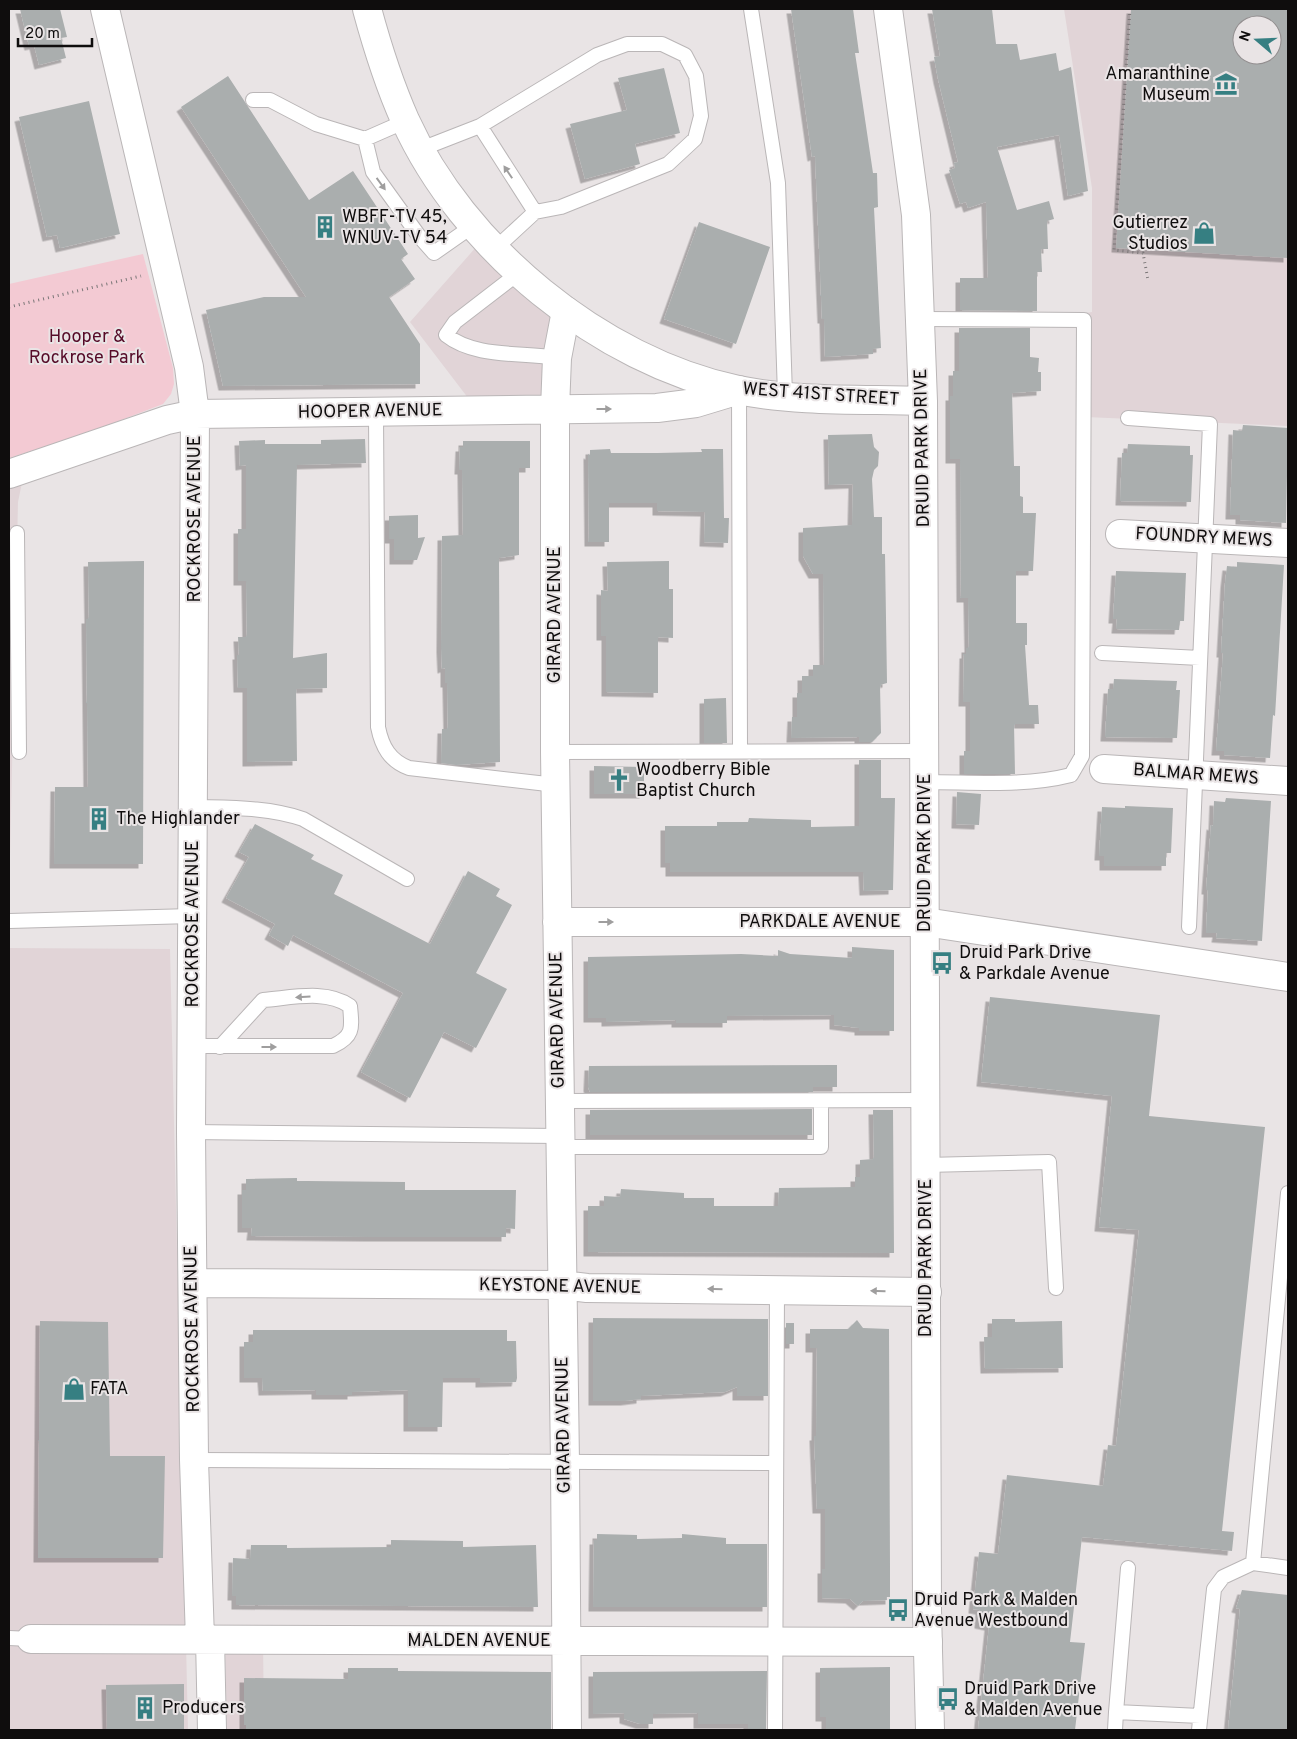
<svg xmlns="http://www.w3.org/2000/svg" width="1297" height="1739" font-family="Overpass,sans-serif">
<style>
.built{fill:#e1d4d7;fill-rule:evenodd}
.green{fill:#f3cad3}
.building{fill:#aaaeae;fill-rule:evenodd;filter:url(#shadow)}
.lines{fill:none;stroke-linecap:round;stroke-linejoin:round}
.lane-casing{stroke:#bab6b7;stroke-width:16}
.street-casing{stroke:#bab6b7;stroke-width:30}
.secondary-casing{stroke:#bab6b7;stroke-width:30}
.path{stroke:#7a7677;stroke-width:3;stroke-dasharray:1 4;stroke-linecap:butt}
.lane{stroke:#fff;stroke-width:14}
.street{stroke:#fff;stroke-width:28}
.secondary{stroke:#fff;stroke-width:28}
.oneway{fill:#9f9e9e}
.labels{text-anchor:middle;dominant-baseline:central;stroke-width:4;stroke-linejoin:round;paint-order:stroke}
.poi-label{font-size:18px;fill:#0f0d0d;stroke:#e9e4e5;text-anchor:start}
.park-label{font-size:18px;fill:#560b28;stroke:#e9e4e5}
.street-label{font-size:18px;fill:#0f0d0d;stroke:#e9e4e5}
</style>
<defs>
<filter id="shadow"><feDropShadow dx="-4.5" dy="4.5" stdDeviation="0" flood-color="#0004"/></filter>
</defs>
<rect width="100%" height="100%" fill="#e9e4e5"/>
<path class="built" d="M1064,9h224v417l-202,-9v-104l6,-1v-124zM1242,25h30v30h-30z
M485,237l81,75 -7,99h-81l-68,-89z
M28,453l-10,49 -9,400v-444z
M9,948l161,1 18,781h-179z
M225,1640h38l1,90h-37z"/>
<path class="green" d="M143,254l30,114 1,16 -3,10 -8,10 -73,28 -81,26v-174z"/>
<path class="building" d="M20,9h40l7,28 -6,1 5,20 -27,7 -5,-20 -5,1z
M791,9h62l6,44h-4l7,46 11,74h4l1,34 -4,1 7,140 -8,1v5l-48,3 -1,-38h-2l-7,-163 -3,1z
M932,9h60l4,35h21l3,16 36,-7 3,18 12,-4 17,124 -20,5 -9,-61 -62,12 20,63 32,-9 5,18 -7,2 1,28h-7l1,23h-5v39l-77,-1v-32h28l-2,-76 -18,6 -2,-6 -6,2 -11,-34 6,-2 -1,-5 4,-1 -20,-83 -4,-22 6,-1z
M1131,9h157v249l-172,-10zM1242,25h30v30h-30z
M664,68l16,65 -45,11 5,20 -55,15 -15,-55 57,-14 -9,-32z
M228,76l81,124 44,-29 55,83 -7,5 14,20 -26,18 31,47v40l-197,2 -17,-76 58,-13h42l-125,-190z
M89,101l31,133 -60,14 -3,-13 -10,2 -28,-120z
M699,222l71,25 -34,97 -72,-25z
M959,328h71v29l9,1 -1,14h3v19l-29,2 2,73h6v30l3,1v16h13l-3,58h-17v52h11v22h-2l4,60h9l1,19h-25l1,50h-51v-23h6v-49h-7l1,-48h2v-6h3l-1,-50h-7l-1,-139h-10v-63h3v-25h6z
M1243,425l45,3 -2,95 -46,-3v-5h-10l3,-85 9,1z
M872,434l2,13 5,5 -1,14 -4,4 -2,9 2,38h8v37h3l2,129 -7,2 1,48 -9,9h-13v-5l-68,1 1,-21h5v-24h5v-17h11v-11h11l-1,-91h-10l-10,-18v-28l49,-3 1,-41 -24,1 -1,-50z
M365,439l1,24 -69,2 -4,193 34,-5v35l-31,1 1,72 -50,1v-74h-9l-1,-33h2l-1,-18h9l-1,-56h-8v-52h8v-64l-6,1 -1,-25 26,-1v4h56v-4z
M463,441h67v27h-11v87l-20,3 1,204 -44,3 -15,-2 1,-34h6l-1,-46h-2v-15l-3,1 -1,-21 1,-112 21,-1 -1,-65h-3l1,-23h3z
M1128,444l62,2v9h3l-2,47 -71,-1 2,-48h5z
M610,449l1,4h46l45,-1 -1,-3h22l1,69h5l-1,25 -24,-1 1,-30 -48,-1v-8h-48v39h-20l-1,-88 2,1v-5z
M418,515v23l7,-1 -8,23h-23v-21h-5v-23z
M144,561l-1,303h-89l1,-77h33l-2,-168h3l-1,-57z
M669,561v28h4v49l-15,-1v56l-52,-1v-56h-5v-46l7,1 -1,-29z
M1237,562l47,3 -9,151 -2,-1 -3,43 -46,-3v-4h-8l7,-98h-2l4,-70 2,-17 10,1z
M1116,571l70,2 -2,48h-4l-1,9 -63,-1 1,-10h-4z
M1114,679l63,2 -1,9h4l-3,48 -72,-1 3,-48h5z
M726,698l1,45h-23v-44z
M859,760h22v38h14l-2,92 -29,1 -1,-19h-193v-9h-5v-37h52v-4h31l1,-4 62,2v7l48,-1z
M594,766l50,1v27h-50z
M957,792l24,2 -2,31 -23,-1z
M1226,798l45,3 -9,140 -46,-3 1,-5h-11l2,-43h-2l5,-65 2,1 1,-25 11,1z
M1125,806l48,2 -2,45h-5v13h-62v-10h-5l3,-49 23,1z
M255,824l59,31 -3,4 32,16 -9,19 96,50 38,-73 32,18 -4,7 16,9 -36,68 31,16 -31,59 -32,-16 -34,66 -49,-26 42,-79 -110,-58 -5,11 -19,-11 6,-11 -49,-26 23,-41 -10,-5z
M852,947l42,3v81h-35v-3l-25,-3v-10l-107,1v7h-51v-3l-70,2v-4h-18v-61l153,-3 37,2v-6l12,4 62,4z
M990,997l170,18 -11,101 116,11 -43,404 12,1 -2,19 -150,-14 -12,105 15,1 -10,87h-97l11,-104 -10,-2 1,-14 -7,-1 6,-57 19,2 9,-79 96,11 5,-41 8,1 23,-216 -40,-3 13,-131 -131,-14z
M837,1065v22h-24v5h-223l-2,-5 1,-21z
M812,1109v26h-222v-25z
M873,1110h20l1,143 -306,-1v-46h16v-10l16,1 1,-8 63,4v5h30v8h64l1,-18 76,-1v-10h5v-17l14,-1z
M297,1178v3h10l98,1v8h111l-1,39 -9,-1v9h-137l-118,-1 1,-8h-10v-38h4v-11z
M593,1318l175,1v77h-31v-9l-12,5 -84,4v3l-16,2h-32z
M992,1319h23v3l47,-1 1,47 -78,1 -1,-32h8z
M857,1320l6,8 26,1 1,239v32l-27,1 -5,5 -8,-7 -28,-1v-29h3v-60h-8l-3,-73h2l1,-88h-7v-19h38z
M40,1321l68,1 2,134h55l-2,102h-125z
M786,1323h8v21h-8z
M253,1330h254v11h9l1,37 -1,4 -36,1v-5h-37l-1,49h-34v-37l-56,2v3h-36v-5l-53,1 -1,-13h-18v-36h9z
M597,1534l40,1v4l45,-1v-4l44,4v6h41v63h-174l1,-67h3z
M391,1540l72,1v6l73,-2 2,62 -302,-2v-9h-4l1,-38 17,1 1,-14h36v3l104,-1z
M1242,1590l46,5v135h-60l12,-121 -4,-1z
M890,1667v63h-64v-13h-6v-49z
M348,1668h50v3l153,1v58h-305v-5h-2v-47l104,1z
M767,1671l-1,59h-18v-6h-50v-11l-45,1v10h-13l-16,-5v-6l-31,1v-42z
M184,1684v46h-77l-1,-45z"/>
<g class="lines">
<defs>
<path id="lane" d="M751,9l27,174 7,212
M253,100h17l46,24 49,15 41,-18
M480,126l55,86
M365,139l8,33 46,64 15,17 40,-28
M421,149l59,-23 117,-71 30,-11h35l23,11 11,21 5,40 -6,23 -27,25 -107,43 -26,5 -40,37
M520,272l-65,50 -9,13c29,23 74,17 111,23
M921,319l163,1 -2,436 -11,19c-47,12 -97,7 -146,7
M739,390l1,361
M376,413l2,314c4,20 12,34 31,41l147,17
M1128,418l82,6 -21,503
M17,533l2,219
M1102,653l98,5
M555,752l370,-1
M194,807c37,1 74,0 109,12l104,60
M9,921l183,-5
M192,1046h141c21,-10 19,-18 17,-40 -24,-17 -59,-8 -87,-6l-43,47
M559,1101l367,-1
M191,1132l369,4
M560,1147h261v-46
M926,1165l123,-3 7,126
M194,1460l581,3
M1253,1563l35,-370
M1128,1568l-12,144 84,4
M9,1638l22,1
M775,1730l2,-440
M1115,1730l1,-18
M1199,1730l15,-141 9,-12 30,-14 35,5"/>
<path id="street" d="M105,9l84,358 6,47 -4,718 3,328 6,179
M566,311l-9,47 -2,51v343l10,711 2,267
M9,474l158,-54 28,-6 462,-6 39,-5 43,-13
M1120,534l168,9
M1104,769l184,12
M557,922h368l363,55
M193,1283l369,2 25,3 340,4
M31,1639l897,3
M210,1639l2,91"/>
<path id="secondary" d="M367,9c10,37 22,75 38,111 58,128 195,241 333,270 59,12 126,9 185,11
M888,9l28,206 7,186 4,1209 3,120"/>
</defs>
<use href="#lane" class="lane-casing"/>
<use href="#street" class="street-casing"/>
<use href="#secondary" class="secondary-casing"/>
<path class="path" d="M1130,9l-16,241 29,3 5,27
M9,307l132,-31"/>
<use href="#lane" class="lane"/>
<use href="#street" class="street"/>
<use href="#secondary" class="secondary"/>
</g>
<defs><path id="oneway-solid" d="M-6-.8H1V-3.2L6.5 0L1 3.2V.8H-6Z" transform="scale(1.25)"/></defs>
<g class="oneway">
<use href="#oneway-solid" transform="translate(508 172) rotate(-124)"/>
<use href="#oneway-solid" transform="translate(381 184) rotate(54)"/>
<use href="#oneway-solid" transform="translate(604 409)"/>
<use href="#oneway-solid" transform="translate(606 922)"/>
<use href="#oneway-solid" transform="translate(303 997) rotate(176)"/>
<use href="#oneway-solid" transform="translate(269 1047)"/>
<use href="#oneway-solid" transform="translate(715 1289) rotate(-179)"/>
<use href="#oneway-solid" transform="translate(878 1291) rotate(-179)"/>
</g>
<defs>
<symbol id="museum-bare" viewBox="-9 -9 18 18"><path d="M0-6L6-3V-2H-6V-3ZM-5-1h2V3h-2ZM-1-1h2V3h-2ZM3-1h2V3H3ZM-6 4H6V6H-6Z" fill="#367f82" stroke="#e9e4e5" stroke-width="2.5" paint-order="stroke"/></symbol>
<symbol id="building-bare" viewBox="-9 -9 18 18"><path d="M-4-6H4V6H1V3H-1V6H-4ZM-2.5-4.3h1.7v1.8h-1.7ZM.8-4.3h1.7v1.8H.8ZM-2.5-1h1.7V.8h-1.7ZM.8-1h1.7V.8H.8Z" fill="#367f82" stroke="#e9e4e5" stroke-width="2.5" paint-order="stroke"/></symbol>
<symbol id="shop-bare" viewBox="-9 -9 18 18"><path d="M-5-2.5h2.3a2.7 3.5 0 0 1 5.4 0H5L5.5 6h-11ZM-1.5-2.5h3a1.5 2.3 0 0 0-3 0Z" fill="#367f82" stroke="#e9e4e5" stroke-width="2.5" paint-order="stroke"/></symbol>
<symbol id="church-bare" viewBox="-9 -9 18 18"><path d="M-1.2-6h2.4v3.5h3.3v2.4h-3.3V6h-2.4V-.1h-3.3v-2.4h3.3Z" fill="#367f82" stroke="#e9e4e5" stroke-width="2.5" paint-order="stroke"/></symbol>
<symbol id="bus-bare" viewBox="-9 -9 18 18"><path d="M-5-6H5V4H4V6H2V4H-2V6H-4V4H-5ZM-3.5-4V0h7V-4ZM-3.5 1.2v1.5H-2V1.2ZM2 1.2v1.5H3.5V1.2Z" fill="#367f82" stroke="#e9e4e5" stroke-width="2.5" paint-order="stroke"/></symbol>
</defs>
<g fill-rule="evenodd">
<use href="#museum-bare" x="1210" y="68" width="32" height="32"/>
<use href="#building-bare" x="309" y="211" width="32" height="32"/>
<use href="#shop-bare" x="1188" y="217" width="32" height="32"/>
<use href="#church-bare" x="603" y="764" width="32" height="32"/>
<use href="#building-bare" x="83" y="803" width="32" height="32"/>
<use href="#bus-bare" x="926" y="947" width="32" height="32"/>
<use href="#shop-bare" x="58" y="1373" width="32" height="32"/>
<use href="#bus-bare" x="882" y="1594" width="32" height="32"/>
<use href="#bus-bare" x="932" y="1683" width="32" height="32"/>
<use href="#building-bare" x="129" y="1692" width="32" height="32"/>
</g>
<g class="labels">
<g class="poi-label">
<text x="1210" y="74" text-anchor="end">Amaranthine<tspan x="1210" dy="21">Museum</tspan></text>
<text x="342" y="217">WBFF-TV 45,<tspan x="342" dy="21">WNUV-TV 54</tspan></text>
<text x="1188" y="223" text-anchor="end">Gutierrez<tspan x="1188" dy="21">Studios</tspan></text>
<text x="636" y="770">Woodberry Bible<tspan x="636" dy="21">Baptist Church</tspan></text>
<text x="116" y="819">The Highlander</text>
<text x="959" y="953">Druid Park Drive<tspan x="959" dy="21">&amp; Parkdale Avenue</tspan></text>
<text x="90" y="1389">FATA</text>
<text x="914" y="1600">Druid Park &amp; Malden<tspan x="914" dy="21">Avenue Westbound</tspan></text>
<text x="964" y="1689">Druid Park Drive<tspan x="964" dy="21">&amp; Malden Avenue</tspan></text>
<text x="162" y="1708">Producers</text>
</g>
<g class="park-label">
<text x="87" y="337">Hooper &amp;<tspan x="87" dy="21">Rockrose Park</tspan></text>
</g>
<g class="street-label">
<text transform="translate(821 395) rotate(4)">WEST 41ST STREET</text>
<text transform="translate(370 412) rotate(-1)">HOOPER AVENUE</text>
<text transform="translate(923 448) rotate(-91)">DRUID PARK DRIVE</text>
<text transform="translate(195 519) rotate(-90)">ROCKROSE AVENUE</text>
<text transform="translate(1204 538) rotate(3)">FOUNDRY MEWS</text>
<text transform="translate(555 615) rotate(-90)">GIRARD AVENUE</text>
<text transform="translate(1196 775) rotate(4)">BALMAR MEWS</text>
<text transform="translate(925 853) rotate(-90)">DRUID PARK DRIVE</text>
<text x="820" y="922">PARKDALE AVENUE</text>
<text transform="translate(193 924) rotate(-90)">ROCKROSE AVENUE</text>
<text transform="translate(558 1020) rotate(-91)">GIRARD AVENUE</text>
<text transform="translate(926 1258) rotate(-90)">DRUID PARK DRIVE</text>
<text transform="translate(560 1287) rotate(1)">KEYSTONE AVENUE</text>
<text transform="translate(193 1329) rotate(-91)">ROCKROSE AVENUE</text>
<text transform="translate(564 1425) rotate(-91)">GIRARD AVENUE</text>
<text x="479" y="1641">MALDEN AVENUE</text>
</g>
</g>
<rect width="1297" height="1739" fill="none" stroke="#0f0d0d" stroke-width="20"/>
<g transform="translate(1257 40) rotate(289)"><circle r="24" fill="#e9e4e5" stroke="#928e8f"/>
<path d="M0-4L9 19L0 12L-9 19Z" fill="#367f82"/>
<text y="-8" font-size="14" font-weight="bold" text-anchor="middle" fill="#0f0d0d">N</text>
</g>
<path d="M18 38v8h74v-8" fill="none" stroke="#0f0d0d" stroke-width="2.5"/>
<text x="25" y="38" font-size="15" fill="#0f0d0d" stroke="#e9e4e5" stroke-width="4" paint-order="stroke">20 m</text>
</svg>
